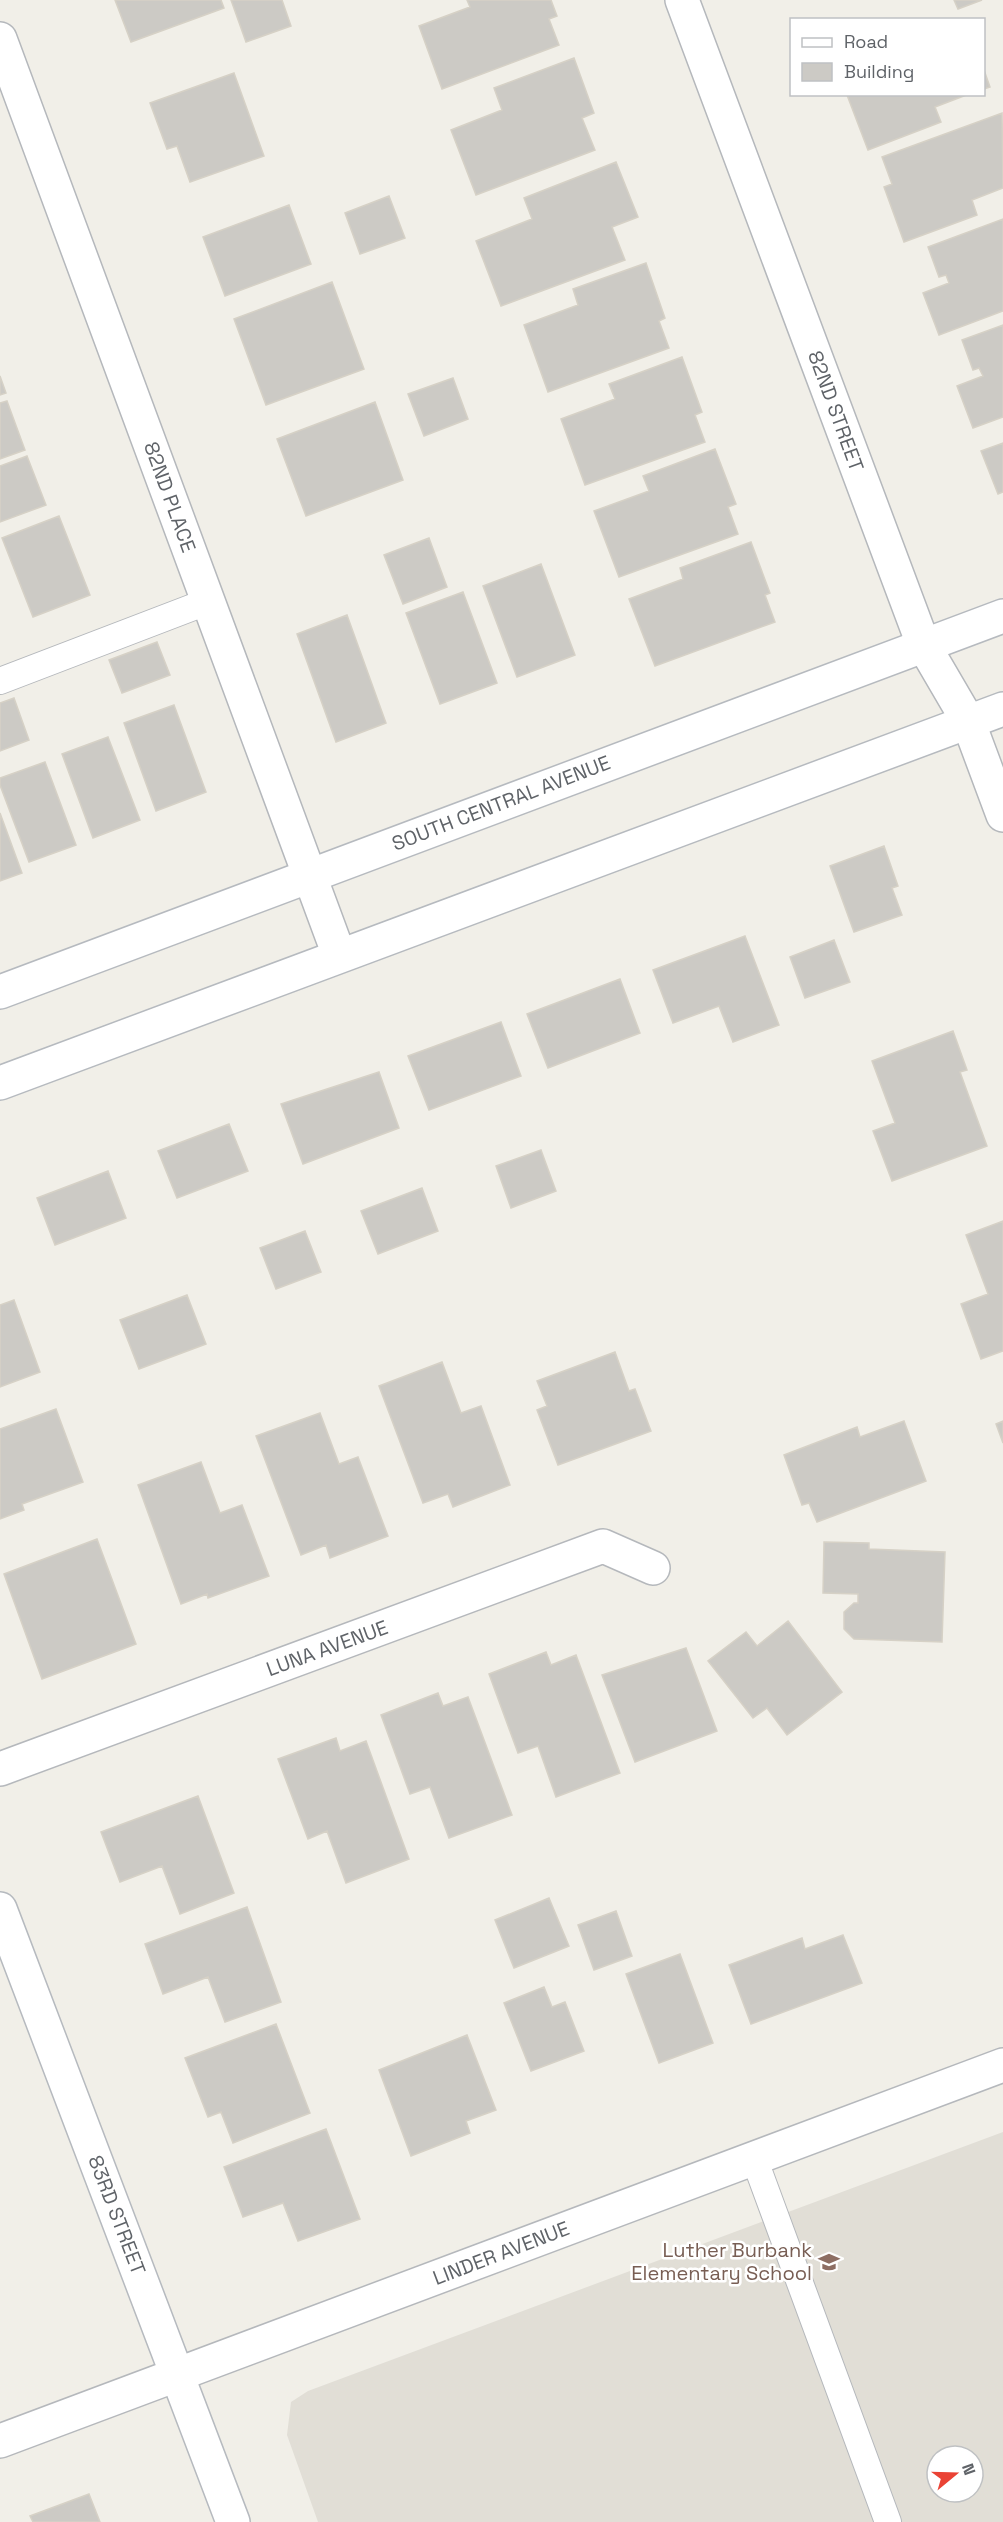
<svg xmlns="http://www.w3.org/2000/svg" width="1003" height="2522" font-family="'Space Grotesk',sans-serif">
<style>
.education{fill:#e1ded6;fill-rule:evenodd}
.building{fill:#cccac5;stroke:#d6d1c6;stroke-width:1.5}
.lines{fill:none;stroke-linecap:round;stroke-linejoin:round}
.lane-casing{stroke:#b5b8bc;stroke-width:28}
.street-casing{stroke:#b5b8bc;stroke-width:36}
.secondary-casing{stroke:#b6babf;stroke-width:36}
.lane{stroke:#fff;stroke-width:26}
.street{stroke:#fff;stroke-width:33}
.secondary{stroke:#fff;stroke-width:33}
.labels{text-anchor:middle;dominant-baseline:central;stroke-width:5;stroke-linejoin:round;paint-order:stroke}
.street-label{font-size:20px;fill:#5f6368;stroke:#fff}
.education-label{font-size:20px;fill:#785e54;stroke:#fff;text-anchor:end}
</style>
<rect width="100%" height="100%" fill="#f1efe8"/>
<path class="education" d="M1003,2132v390h-685l-31,-87 4,-33 17,-11zM937,2456h36v36h-36z"/>
<path class="building" d="M115,0h106l3,8 -93,34z
M231,0h51l9,26 -45,16z
M467,0h84l6,16 -8,3 10,26 -117,44 -23,-63 51,-19z
M954,0h28l-24,9z
M574,58l20,55 -12,5 13,32 -119,45 -25,-65 51,-20 -8,-22z
M984,70l6,17 -6,2z
M234,73l30,83 -74,26 -13,-36 -10,3 -17,-46z
M969,94l-34,13 6,15 -73,28 -21,-55z
M1002,113l1,75 -31,12 5,15 -73,27 -20,-55 8,-3 -10,-27z
M616,162l22,55 -26,10 13,33 -124,46 -25,-65 56,-22 -8,-21z
M389,196l16,42 -45,16 -15,-41z
M289,205l22,59 -86,32 -22,-59z
M1003,219v92l-64,24 -16,-42 26,-10 -3,-8 -7,2 -11,-30z
M646,263l19,55 -6,3 10,27 -121,44 -24,-67 54,-20 -5,-16z
M332,282l32,87 -98,36 -32,-86z
M1003,325v92l-30,11 -16,-42 26,-10 -4,-8 -6,2 -11,-30z
M682,357l20,55 -7,3 10,27 -120,43 -24,-66 54,-20 -6,-15z
M0,376l6,17 -6,2z
M453,378l15,41 -44,17 -16,-42z
M7,401l18,49 -25,9v-56z
M375,402l28,78 -97,36 -29,-77z
M1003,443v49l-5,2 -17,-43z
M715,449l21,55 -8,3 10,27 -119,43 -25,-66 55,-20 -6,-15z
M27,456l19,49 -46,17v-56z
M59,516l31,79 -57,22 -31,-79z
M429,538l18,49 -44,17 -19,-49z
M751,542l19,51 -5,2 10,27 -120,44 -26,-67 54,-20 -3,-11z
M541,564l34,91 -58,22 -34,-91z
M463,592l34,91 -57,21 -34,-91z
M347,615l39,108 -50,19 -39,-108z
M157,642l13,33 -48,18 -13,-33z
M14,698l15,42 -29,11v-48z
M174,705l32,87 -50,19 -32,-88z
M108,737l32,83 -47,18 -31,-84z
M45,762l31,83 -47,17 -29,-77v-7z
M0,813l22,60 -22,8z
M884,846l14,40 -6,2 10,27 -48,17 -24,-66z
M745,936l34,89 -46,17 -14,-36 -46,17 -20,-53z
M834,940l16,42 -45,16 -15,-41z
M620,979l20,54 -92,35 -21,-54z
M501,1022l20,54 -92,34 -21,-54z
M953,1031l14,39 -7,2 27,74 -95,35 -19,-50 22,-8 -23,-62z
M379,1072l20,56 -96,36 -22,-60z
M229,1124l19,47 -71,27 -19,-47z
M541,1150l15,41 -45,17 -15,-42z
M108,1171l18,47 -71,27 -18,-47z
M422,1188l16,43 -60,23 -17,-43z
M1003,1221v130l-22,8 -20,-55 27,-10 -22,-59z
M305,1231l16,41 -45,17 -16,-41z
M187,1295l19,49 -67,25 -19,-49z
M14,1300l26,72 -40,15v-82z
M615,1352l14,39 6,-2 16,42 -93,34 -21,-55 10,-4 -10,-25z
M442,1362l19,51 20,-7 29,79 -57,22 -5,-13 -25,9 -44,-117z
M56,1409l27,73 -61,22 2,6 -24,9v-90z
M320,1413l19,51 19,-7 30,79 -58,22 -4,-13 -25,10 -45,-119z
M904,1421l22,60 -109,41 -8,-19 -7,2 -18,-50 73,-28 3,10z
M1003,1421v22l-7,-19z
M201,1462l19,51 22,-8 27,71 -61,22 -1,-4 -26,10 -43,-119z
M97,1539l39,105 -94,35 -38,-105z
M824,1542l45,1v6l76,3 -3,90 -88,-3 -10,-10v-17l10,-9h4v-9l-35,-1z
M788,1621l54,71 -55,43 -20,-27 -14,10 -45,-57 38,-29 11,14z
M686,1648l31,83 -82,31 -33,-87z
M546,1652l5,13 25,-10 44,118 -64,24 -18,-51 -20,7 -29,-79z
M438,1693l5,13 25,-9 44,118 -63,23 -19,-51 -20,7 -29,-79z
M336,1738l4,13 26,-10 43,118 -63,24 -19,-52 -19,8 -30,-80z
M198,1796l36,97 -54,21 -18,-48 -42,16 -19,-50z
M549,1898l20,48 -55,22 -19,-48z
M247,1907l34,95 -56,20 -17,-45 -45,17 -18,-50z
M616,1911l16,45 -38,14 -16,-45z
M843,1935l19,48 -111,41 -22,-59 73,-27 3,11z
M680,1954l33,89 -54,20 -33,-89z
M544,1987l8,20 13,-5 19,49 -53,20 -27,-68z
M276,2024l34,89 -77,30 -12,-31 -13,5 -23,-59z
M467,2035l29,75 -30,11 4,12 -59,23 -32,-86z
M326,2129l34,90 -62,22 -15,-38 -40,14 -19,-50z
M89,2494l11,28h-67l-3,-6z"/>
<g class="lines">
<defs>
<path id="lane" d="M0,681l209,-80
M754,2158l134,364"/>
<path id="street" d="M682,0l241,644 45,77 35,94
M0,39l339,916
M0,1769l603,-223 50,22
M0,2441l1003,-376"/>
<path id="secondary" d="M0,992l1003,-376
M0,1083l1003,-374
M0,1909l233,613"/>
</defs>
<use href="#lane" class="lane-casing"/>
<use href="#street" class="street-casing"/>
<use href="#secondary" class="secondary-casing"/>
<use href="#lane" class="lane"/>
<use href="#street" class="street"/>
<use href="#secondary" class="secondary"/>
</g>
<defs>
<symbol id="school-bare" viewBox="-9 -9 18 18"><path d="M0-5L7-2L0 1L-7-2ZM-4 1L0 2.5L4 1V4Q0 6-4 4Z" fill="#8d6e63" stroke="#fff" stroke-width="2.5" paint-order="stroke"/></symbol>
</defs>
<g fill-rule="evenodd">
<use href="#school-bare" x="814" y="2247" width="30" height="30"/>
</g>
<g class="labels">
<g class="street-label">
<text transform="translate(836 411) rotate(70)">82ND STREET</text>
<text transform="translate(170 497) rotate(70)">82ND PLACE</text>
<text transform="translate(501 803) rotate(-21)">SOUTH CENTRAL AVENUE</text>
<text transform="translate(327 1648) rotate(-20)">LUNA AVENUE</text>
<text transform="translate(117 2215) rotate(69)">83RD STREET</text>
<text transform="translate(501 2253) rotate(-21)">LINDER AVENUE</text>
</g>
<g class="education-label">
<text x="812" y="2250">Luther Burbank<tspan x="812" dy="23">Elementary School</tspan></text>
</g>
</g>
<rect x="790" y="18" width="195" height="78" fill="#ffffff" stroke="#bfc1c3" stroke-width="1.5"/>
<rect x="802" y="38" width="30" height="9" fill="#ffffff" stroke="#bfc1c3" stroke-width="1.5"/>
<text x="844" y="48" font-size="18" fill="#5f6368">Road</text>
<rect x="802" y="63" width="30" height="18" fill="#cccac5" stroke="#bfc1c3" stroke-width="1.5"/>
<text x="844" y="78" font-size="18" fill="#5f6368">Building</text>
<g transform="translate(955 2474) rotate(71)"><circle r="28" fill="#ffffff" stroke="#bfc1c3" stroke-width="1.5"/>
<path d="M0-4.5L10 22L0 15L-10 22Z" fill="#ea4335"/>
<text y="-9" font-size="16" font-weight="bold" text-anchor="middle" fill="#5f6368">N</text>
</g>
</svg>
